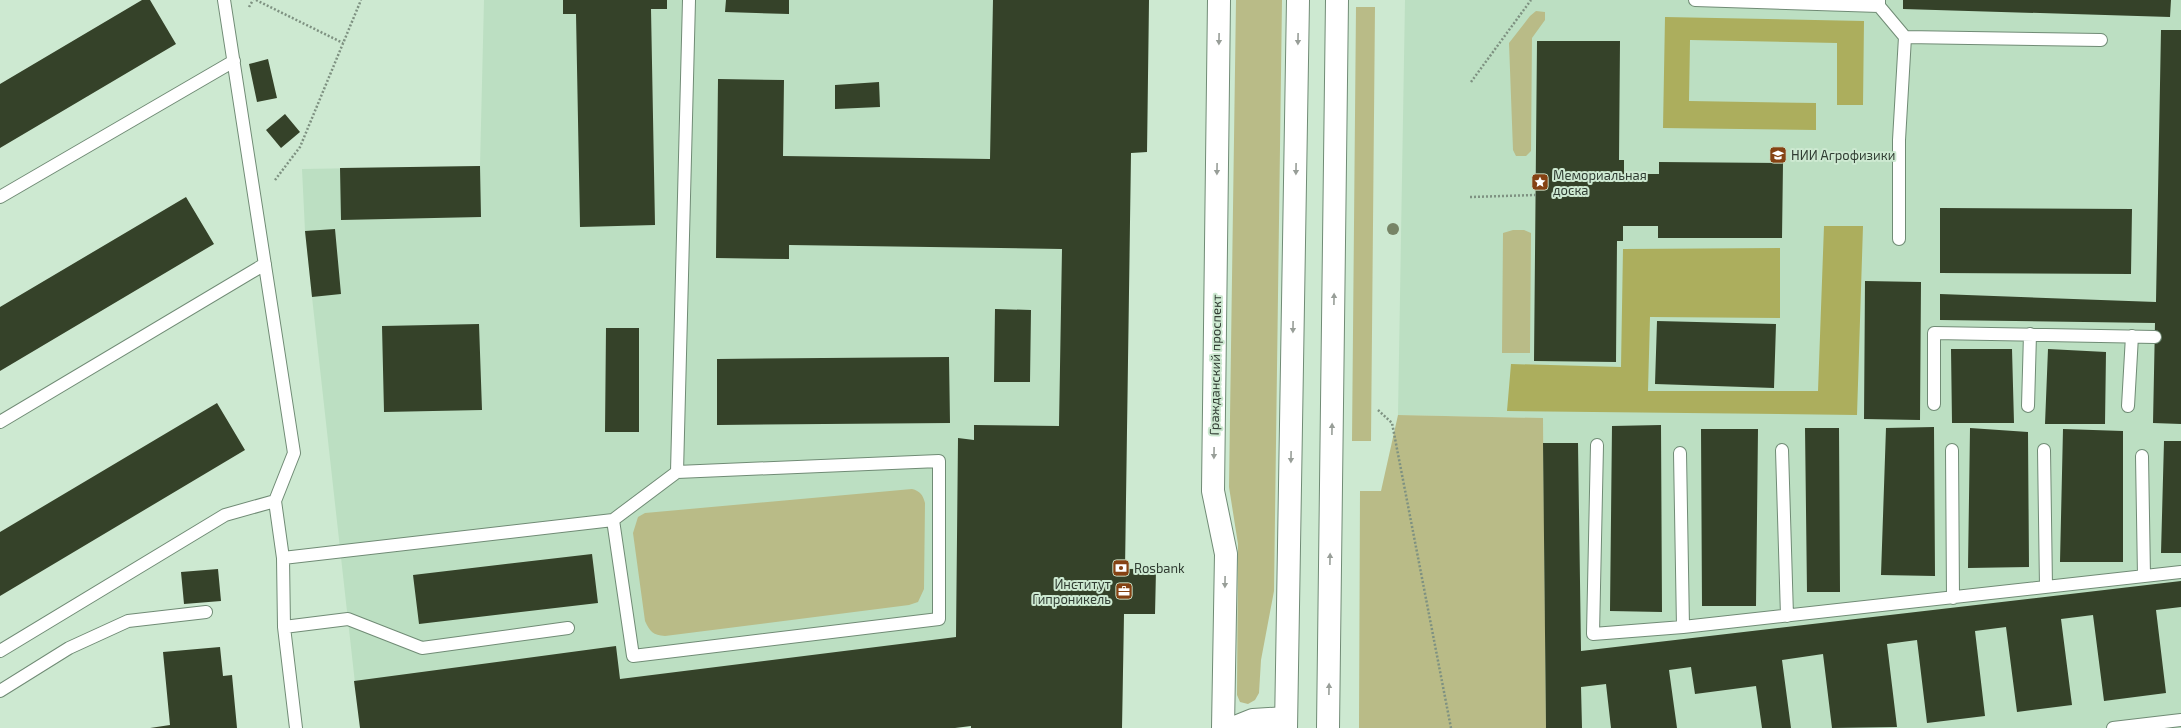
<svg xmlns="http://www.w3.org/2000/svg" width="2181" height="728" font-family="'Exo 2',sans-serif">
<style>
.built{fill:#bcdfc2}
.green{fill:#b9bb87}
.forest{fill:#acae5d}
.building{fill:#354229}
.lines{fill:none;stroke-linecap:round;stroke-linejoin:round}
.lane-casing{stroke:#708b75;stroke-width:14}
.street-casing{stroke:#708b75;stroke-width:24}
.secondary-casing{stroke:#708b75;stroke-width:24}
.path{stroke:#7e9181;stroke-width:2.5;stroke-dasharray:2 2;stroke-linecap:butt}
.lane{stroke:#fff;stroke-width:12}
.street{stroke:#fff;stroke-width:22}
.secondary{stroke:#fff;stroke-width:22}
.tree{fill:#778466}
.oneway{fill:#989e98}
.labels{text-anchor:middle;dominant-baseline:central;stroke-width:4;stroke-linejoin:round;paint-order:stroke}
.poi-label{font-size:13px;fill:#303c32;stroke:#cde9d1;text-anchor:start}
.street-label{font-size:13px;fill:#303c32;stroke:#cde9d1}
</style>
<rect width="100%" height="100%" fill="#cde9d1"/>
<path class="built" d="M484,0h665l-2,152 -16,1 -6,415 31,1 -1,45h-31l-2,114h-151l-1,-2 -15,2h-595l-48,-431 -7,-66 -3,-62 178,-3z
M1405,0h776v728h-635l-3,-310 -145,-3z"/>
<path class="green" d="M1236,0h46l-8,591 -13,69 -2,33 -4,7 -7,4 -8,-2 -3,-7 1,-151 -9,-57z
M1356,7h19l-4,434h-19z
M1536,11l9,1v8l-13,18 -1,113 -5,5h-10l-3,-6 -4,-107 21,-27z
M1513,230h11l7,3 -1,120h-28l1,-120z
M1398,415l145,3 3,310h-187l1,-237h21z
M912,489c8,2 11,6 13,14l-1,86 -6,13 -9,3 -244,31c-12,-1 -15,-4 -20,-15l-12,-88 5,-16 7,-4z"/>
<path class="forest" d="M1665,17l199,4 -1,84h-26v-62l-147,-3 -1,61 127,2v27l-153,-2z
M1824,226h39l-6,189 -350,-4 4,-47 110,3 2,-118 157,-1v70l-130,-1 -2,74h170z"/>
<path class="building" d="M142,0h8l26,44 -176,104v-64z
M563,0h104v9h-16l4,216 -75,2 -4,-213h-13z
M726,0h63v14l-64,-2z
M993,0h156l-2,152 -16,1 -6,416h31l-1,45h-31l-2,114h-151v-2l-16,2h-595l-6,-47 262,-35 4,33 336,-42 2,-199 16,2v-15l85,1 3,-177 -273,-4v14l-73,-1 2,-179 66,1 -1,76 207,3z
M1903,0h268l-1,17 -267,-8z
M2161,30h20v394l-28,-1 2,-100 -215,-3v-26l216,8z
M1537,41h83l-1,119h5v14h35v-12l124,1 -1,75h-124v-12h-35v15h-6l-1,121 -82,-1z
M268,59l9,39 -20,4 -8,-38z
M879,82l1,25 -45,2v-24z
M285,114l15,18 -19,16 -15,-18z
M480,166l1,51 -140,3 -1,-52z
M186,197l28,47 -214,127v-64z
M1940,208l192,1 -1,65 -191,-1z
M335,229l6,65 -29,3 -7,-66z
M1865,281l56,1 -1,138 -56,-1z
M995,309l36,1 -1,72h-36z
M1657,321l119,3 -2,64 -119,-4z
M479,324l3,86 -98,2 -2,-86z
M606,328h33v104h-34z
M1951,349h61l2,74h-62z
M2048,349l58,3 -1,72h-60z
M949,357l1,66 -233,2v-66z
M217,403l28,47 -245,146v-64z
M1661,425l1,187 -52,-1 2,-185z
M1934,427l1,149 -54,-1 5,-147z
M1805,428h34l1,164h-33z
M1970,428l58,4 1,135 -61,1z
M1701,429h57l-2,177h-54z
M2063,429l60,2v131h-63z
M2164,441h17v112h-20z
M1543,443h35l3,208 600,-70v26l-25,3 10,83 -62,8 -11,-86 -32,4 11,86 -55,7 -11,-85 -31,4 10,85 -58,7 -10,-83 -30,4 10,83 -65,1 -9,-74 -41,6 9,68h-29l-6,-42 -61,8 -4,-27 -22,3 8,58h-66l-5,-44 -25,3 1,41h-36z
M592,554l6,49 -179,21 -6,-49z
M218,569l3,32 -37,3 -3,-32z
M220,647l3,29 9,-1 5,53h-87l20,-3 -7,-73z"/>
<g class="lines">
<defs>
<path id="lane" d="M224,0l70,453 -19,48 8,57 1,69 12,101
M1695,0l184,6
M1879,0v6l26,31 -6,103v99
M1905,37l196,3
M0,197l234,-136
M1934,404v-71l221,4
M2028,406l2,-72
M2128,406l4,-70
M0,422l265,-158
M1597,445l-4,189 90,-7 498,-55
M1782,450l5,166
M1952,450l1,148
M2044,450l2,137
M1680,453l3,174
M2142,456l2,120
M677,472l12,-472
M283,558l330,-38 64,-48 262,-11v158l-306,37 -20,-136
M284,627l64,-8 74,29 146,-20
M0,651l225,-136 50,-14
M0,691l69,-43 59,-27 78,-9
M2113,728l68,-8"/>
<path id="street" d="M1219,0l-6,491 13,63 -3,174
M1233,728l20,-8 33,-2"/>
<path id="secondary" d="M1286,728l12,-728
M1328,728l9,-728"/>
</defs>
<use href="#lane" class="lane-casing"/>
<use href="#street" class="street-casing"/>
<use href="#secondary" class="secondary-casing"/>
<path class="path" d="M256,0l87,43
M249,7l4,-7
M1471,82l60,-82
M275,180l25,-33 61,-147
M1470,197l66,-2
M1378,410l14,13 59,305"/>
<use href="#lane" class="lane"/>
<use href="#street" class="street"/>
<use href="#secondary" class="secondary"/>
</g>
<circle class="tree" cx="1393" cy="229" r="6"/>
<defs><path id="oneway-solid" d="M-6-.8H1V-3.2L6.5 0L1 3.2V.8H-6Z"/></defs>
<g class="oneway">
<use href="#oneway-solid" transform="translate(1219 39) rotate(91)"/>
<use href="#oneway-solid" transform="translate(1298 39) rotate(91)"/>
<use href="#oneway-solid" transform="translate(1217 169) rotate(91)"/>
<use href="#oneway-solid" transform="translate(1296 169) rotate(91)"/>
<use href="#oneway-solid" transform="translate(1334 299) rotate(-89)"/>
<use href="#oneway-solid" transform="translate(1293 327) rotate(91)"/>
<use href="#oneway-solid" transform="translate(1332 429) rotate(-89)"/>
<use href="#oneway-solid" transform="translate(1214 453) rotate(91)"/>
<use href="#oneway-solid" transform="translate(1291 457) rotate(91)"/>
<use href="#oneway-solid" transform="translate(1330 559) rotate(-89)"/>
<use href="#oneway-solid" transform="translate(1225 582) rotate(91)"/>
<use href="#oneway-solid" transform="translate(1329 689) rotate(-89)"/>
</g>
<defs>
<symbol id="university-square" viewBox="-11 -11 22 22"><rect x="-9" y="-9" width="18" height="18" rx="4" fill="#854213" stroke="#cde9d1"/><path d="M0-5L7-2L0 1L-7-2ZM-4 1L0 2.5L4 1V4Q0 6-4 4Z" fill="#fff"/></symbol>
<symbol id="sight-square" viewBox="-11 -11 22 22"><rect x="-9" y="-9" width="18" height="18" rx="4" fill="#854213" stroke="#cde9d1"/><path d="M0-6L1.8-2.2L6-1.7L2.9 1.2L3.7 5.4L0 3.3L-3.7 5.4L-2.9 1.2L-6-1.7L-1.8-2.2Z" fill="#fff"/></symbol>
<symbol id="bank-square" viewBox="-11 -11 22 22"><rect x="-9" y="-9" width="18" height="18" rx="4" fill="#854213" stroke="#cde9d1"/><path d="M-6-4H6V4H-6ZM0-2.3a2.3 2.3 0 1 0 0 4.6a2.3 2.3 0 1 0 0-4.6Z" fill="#fff"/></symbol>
<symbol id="office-square" viewBox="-11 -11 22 22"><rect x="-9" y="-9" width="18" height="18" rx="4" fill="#854213" stroke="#cde9d1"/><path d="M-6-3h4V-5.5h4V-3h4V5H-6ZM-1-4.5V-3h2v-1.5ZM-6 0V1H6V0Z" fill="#fff"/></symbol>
</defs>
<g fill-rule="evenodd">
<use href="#university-square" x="1768" y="145" width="20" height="20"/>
<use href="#sight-square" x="1530" y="172" width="20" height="20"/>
<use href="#bank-square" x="1111" y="558" width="20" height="20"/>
<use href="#office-square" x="1114" y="581" width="20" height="20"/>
</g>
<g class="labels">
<g class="poi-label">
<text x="1791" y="155">НИИ Агрофизики</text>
<text x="1553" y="175">Мемориальная<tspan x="1553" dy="15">доска</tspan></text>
<text x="1134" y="568">Rosbank</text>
<text x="1111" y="584" text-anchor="end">Институт<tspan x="1111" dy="15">Гипроникель</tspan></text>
</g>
<g class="street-label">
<text transform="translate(1215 365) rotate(-89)">Гражданский проспект</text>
</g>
</g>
</svg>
